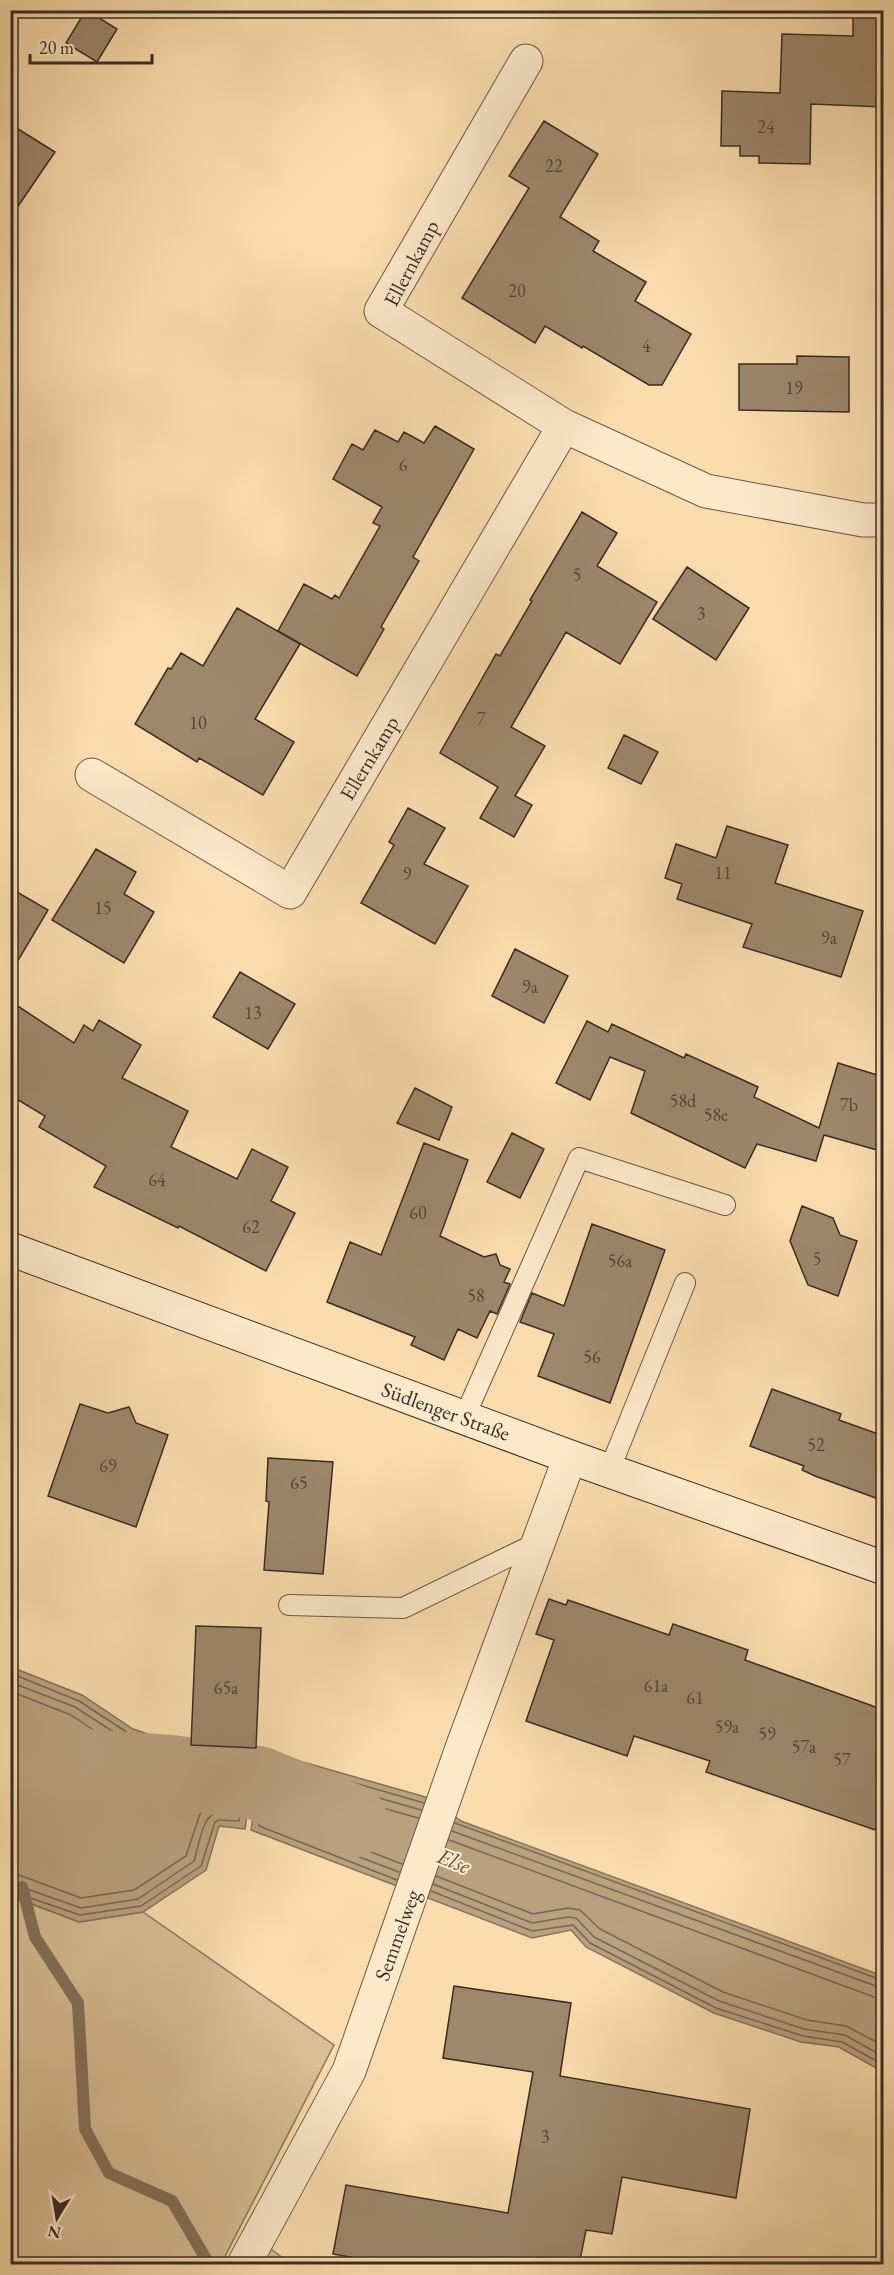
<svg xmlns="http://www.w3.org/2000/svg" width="894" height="2275" font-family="'EB Garamond',serif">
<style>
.green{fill:#dabf96;stroke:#89765e;stroke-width:1.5}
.water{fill:#b9a17f;stroke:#85725b;stroke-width:1.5}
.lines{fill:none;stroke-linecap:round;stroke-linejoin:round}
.shore{stroke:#786652;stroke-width:1.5}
.stream{stroke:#85725b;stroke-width:12}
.river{stroke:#b9a17f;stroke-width:74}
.building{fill:#9d886c;stroke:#382c25;stroke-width:1.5}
.lane-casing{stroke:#695847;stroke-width:22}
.street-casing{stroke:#695847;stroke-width:35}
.secondary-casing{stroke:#382c25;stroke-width:35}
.lane{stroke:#fce9ca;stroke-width:20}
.street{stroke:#fce9ca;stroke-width:33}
.secondary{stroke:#fce9ca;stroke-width:33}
.labels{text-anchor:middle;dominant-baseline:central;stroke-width:4.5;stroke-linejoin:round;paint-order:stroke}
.number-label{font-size:18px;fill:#514337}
.street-label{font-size:21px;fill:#382c25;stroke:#fce9ca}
.water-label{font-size:22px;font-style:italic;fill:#5f4f40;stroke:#fce9ca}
</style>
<rect width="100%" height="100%" fill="#fbddad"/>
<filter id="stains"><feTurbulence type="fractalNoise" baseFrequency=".00333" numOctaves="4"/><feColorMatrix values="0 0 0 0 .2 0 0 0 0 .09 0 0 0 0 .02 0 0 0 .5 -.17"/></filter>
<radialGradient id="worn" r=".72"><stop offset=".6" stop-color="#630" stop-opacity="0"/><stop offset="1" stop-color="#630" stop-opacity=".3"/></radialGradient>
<path class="green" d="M10,1896l69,26 64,-10 191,133 -113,219h-210z
M271,2249l17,13 14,2h-40z"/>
<path class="water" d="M11,1667l71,28 51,34 53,18 70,3 -11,79 -26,-3 -13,44 -63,42 -64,10 -68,-26z
M264,1751l165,47 32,23 422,155v96l-44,-25 -38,-5 -87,-29 -128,-66 -15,-17 -39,8 -281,-108z"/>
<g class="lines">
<path class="shore" d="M10,1673l69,28 52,34 54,18 61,3 3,3 -10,62 -20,-1 -4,2 -14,44 -60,40 -61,9 -70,-24
M10,1682l65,25 54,35 55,18 53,3 3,3 -7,47c-6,1 -13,-1 -19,1 -12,4 -16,35 -20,47l-56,38 -57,9 -71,-25
M10,1691l61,24 54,36 57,18 45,2 3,4 -4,27 -17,4 -9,8 -14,42 -52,34 -53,8 -62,-23 -9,-1
M455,1823l429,158
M452,1831l432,158
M449,1840l425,157 10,1
M402,1864l-124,-48 -2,-3 5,-31 4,-2 133,38
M399,1872l-132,-50 7,-52 4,-1 143,41
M436,1876l97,38 35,-6 12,2 20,19 123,63 84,28 39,6 38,20
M397,1880l-138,-54 9,-65 4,-2 152,44
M433,1884l99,39 36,-6 8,1 18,19 125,64 85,28 41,6 39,22
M431,1891l101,40 41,-6 17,18 126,65 87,28 39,6 42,23"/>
<path class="stream" d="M22,1887l13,50 43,66 7,126 24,44 63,28 37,63"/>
<path class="river" d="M10,1753l19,9 141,10 88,11 93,38"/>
</g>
<path class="building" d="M86,10l31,19 -20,33 -31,-19z
M853,10h31v97l-73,-3 -1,60 -51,-1v-7h-19v-10h-19l1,-55 58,2 2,-59 71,2z
M544,121l54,33 -38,63 39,24 -6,10 53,31 -11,19 56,33 -29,51h-13l-66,-39 -1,2 -37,-22 -10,17 -73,-45 67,-110 -20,-12z
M10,124l45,28 -45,66z
M797,356l52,1v55l-110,-2v-46h58z
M435,426l39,23 -61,108 6,4 -38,66 3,2 -27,47 -79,-45 26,-47 28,15 3,-4 4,3 41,-72 -7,-3 9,-16 -49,-28 19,-35 11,6 12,-20 23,12 6,-10 20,11z
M582,512l35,21 -20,33 60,36 -37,62 -54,-32 -55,95 34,19 -30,50 17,9 -18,32 -34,-19 18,-31 -58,-34 56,-99 4,2 32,-55 -2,-1z
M687,567l62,41 -33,52 -63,-41z
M237,608l63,36 -45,75 39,23 -31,53 -64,-37 -2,4 -62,-38 33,-56 3,1 10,-16 22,13z
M624,735l34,17 -17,32 -33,-16z
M408,808l37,20 -21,36 44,22 -33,58 -74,-41 33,-58 -5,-3z
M727,826l61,19 -13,38 88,28 -22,66 -98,-30 9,-23 -75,-25 5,-15 -17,-6 11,-34 40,14z
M96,849l40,23 -12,22 30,18 -30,51 -72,-43z
M10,888l38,22 -38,64z
M515,949l53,27 -24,47 -52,-27z
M240,972l55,32 -27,45 -55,-32z
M10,1001l64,42 10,-18 9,6 6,-11 42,25 -19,33 66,33 -17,36 66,32 15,-30 36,18 -17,34 24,12 -29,58 -87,-45 -1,2 -84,-41 12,-21 -67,-39 6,-11 -35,-21z
M587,1021l21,11 4,-8 72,34 2,-4 72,33 -4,10 65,31 19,-65 46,14v75l-60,-17 -8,26 -59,-17 -12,24 -114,-55 14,-42 -35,-14 -20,43 -34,-17z
M415,1088l37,19 -13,33 -42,-17z
M512,1133l32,16 -24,49 -33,-16z
M424,1143l44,17 -28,76 44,21 12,-3 4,11 10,4 -6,13 6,2 -13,30 -7,-3 -13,27 -19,-9 -14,31 -33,-15 4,-8 -88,-35 23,-60 31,13z
M802,1206l31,12 7,17 17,6 -19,55 -30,-11 -18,-44z
M592,1224l73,26 -55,153 -72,-27 16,-42 -34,-12 12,-29 32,13z
M772,1389l69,25 -2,6 45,16v65l-69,-25 -13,-6 2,-4 -54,-20z
M80,1404l28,9 21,-6 7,16 32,12 -32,92 -88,-31z
M268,1458l65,4 -10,112 -59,-4 5,-68 -3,-1z
M549,1599l17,6 2,-5 101,35 4,-11 75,26 -3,10 139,50v123l-178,-61 4,-11 -76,-25 -7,20 -101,-35 28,-81 -18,-6z
M196,1626l65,2 -5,120 -65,-3z
M454,1986l117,17 -11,73 190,33 -14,89 -114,-21 -10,57 -26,-4 -7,35h-184l-62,-11 13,-69 162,28 25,-141 -90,-14z"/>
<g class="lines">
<defs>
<path id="lane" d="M464,1418l115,-260 146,47
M609,1471l76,-188
M289,1605l114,3 136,-66"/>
<path id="street" d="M526,61l-145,250 183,115 142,65 157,29h21
M92,775l198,117 274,-466
M244,2264l105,-193 113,-323 108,-291"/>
<path id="secondary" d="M10,1249l560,208 314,111"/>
</defs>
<use href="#lane" class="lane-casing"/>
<use href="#street" class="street-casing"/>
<use href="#secondary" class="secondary-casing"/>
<use href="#lane" class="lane"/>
<use href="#street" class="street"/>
<use href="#secondary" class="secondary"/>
</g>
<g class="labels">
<g class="number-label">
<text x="766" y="126">24</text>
<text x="554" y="165">22</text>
<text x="517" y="290">20</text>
<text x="646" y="345">4</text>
<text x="794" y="387">19</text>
<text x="403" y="464">6</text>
<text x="577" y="574">5</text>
<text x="701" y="613">3</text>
<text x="481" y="718">7</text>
<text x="198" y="722">10</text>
<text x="723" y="872">11</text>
<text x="407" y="873">9</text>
<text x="103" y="907">15</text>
<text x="829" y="937">9a</text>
<text x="530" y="986">9a</text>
<text x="253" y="1012">13</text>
<text x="683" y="1100">58d</text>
<text x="849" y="1104">7b</text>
<text x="716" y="1114">58e</text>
<text x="157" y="1179">64</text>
<text x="418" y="1212">60</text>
<text x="251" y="1226">62</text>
<text x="817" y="1258">5</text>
<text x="620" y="1260">56a</text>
<text x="476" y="1295">58</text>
<text x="592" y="1356">56</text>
<text x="816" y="1444">52</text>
<text x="108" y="1465">69</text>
<text x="299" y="1482">65</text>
<text x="656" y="1685">61a</text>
<text x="226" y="1687">65a</text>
<text x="695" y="1697">61</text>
<text x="727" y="1726">59a</text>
<text x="767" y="1733">59</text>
<text x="804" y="1746">57a</text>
<text x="842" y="1759">57</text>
<text x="545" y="2136">3</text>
</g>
<g class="street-label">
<text transform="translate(411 263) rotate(-62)">Ellernkamp</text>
<text transform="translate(369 758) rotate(-59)">Ellernkamp</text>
<text transform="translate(446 1411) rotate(20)">Südlenger Straße</text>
<text transform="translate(397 1935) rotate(-70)">Semmelweg</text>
</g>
<g class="water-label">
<text transform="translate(454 1861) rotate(22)">Else</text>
</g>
</g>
<rect width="894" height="2275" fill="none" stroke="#fbddad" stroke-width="36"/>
<rect x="12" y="12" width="870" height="2251" fill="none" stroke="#382c25" stroke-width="3"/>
<rect x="18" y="18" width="858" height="2239" fill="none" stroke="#382c25" stroke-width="1.5"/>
<g transform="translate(57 2218) rotate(191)" stroke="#fce9ca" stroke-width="4.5" paint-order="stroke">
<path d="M0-4.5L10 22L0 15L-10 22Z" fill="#382c25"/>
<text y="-9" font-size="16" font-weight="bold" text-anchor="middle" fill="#382c25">N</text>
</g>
<path d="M30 54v9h122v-9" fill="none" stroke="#382c25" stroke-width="3"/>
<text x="39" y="54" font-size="18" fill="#382c25" stroke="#fce9ca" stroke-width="4.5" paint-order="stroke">20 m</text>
<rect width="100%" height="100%" filter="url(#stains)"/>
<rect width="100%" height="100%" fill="url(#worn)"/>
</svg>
